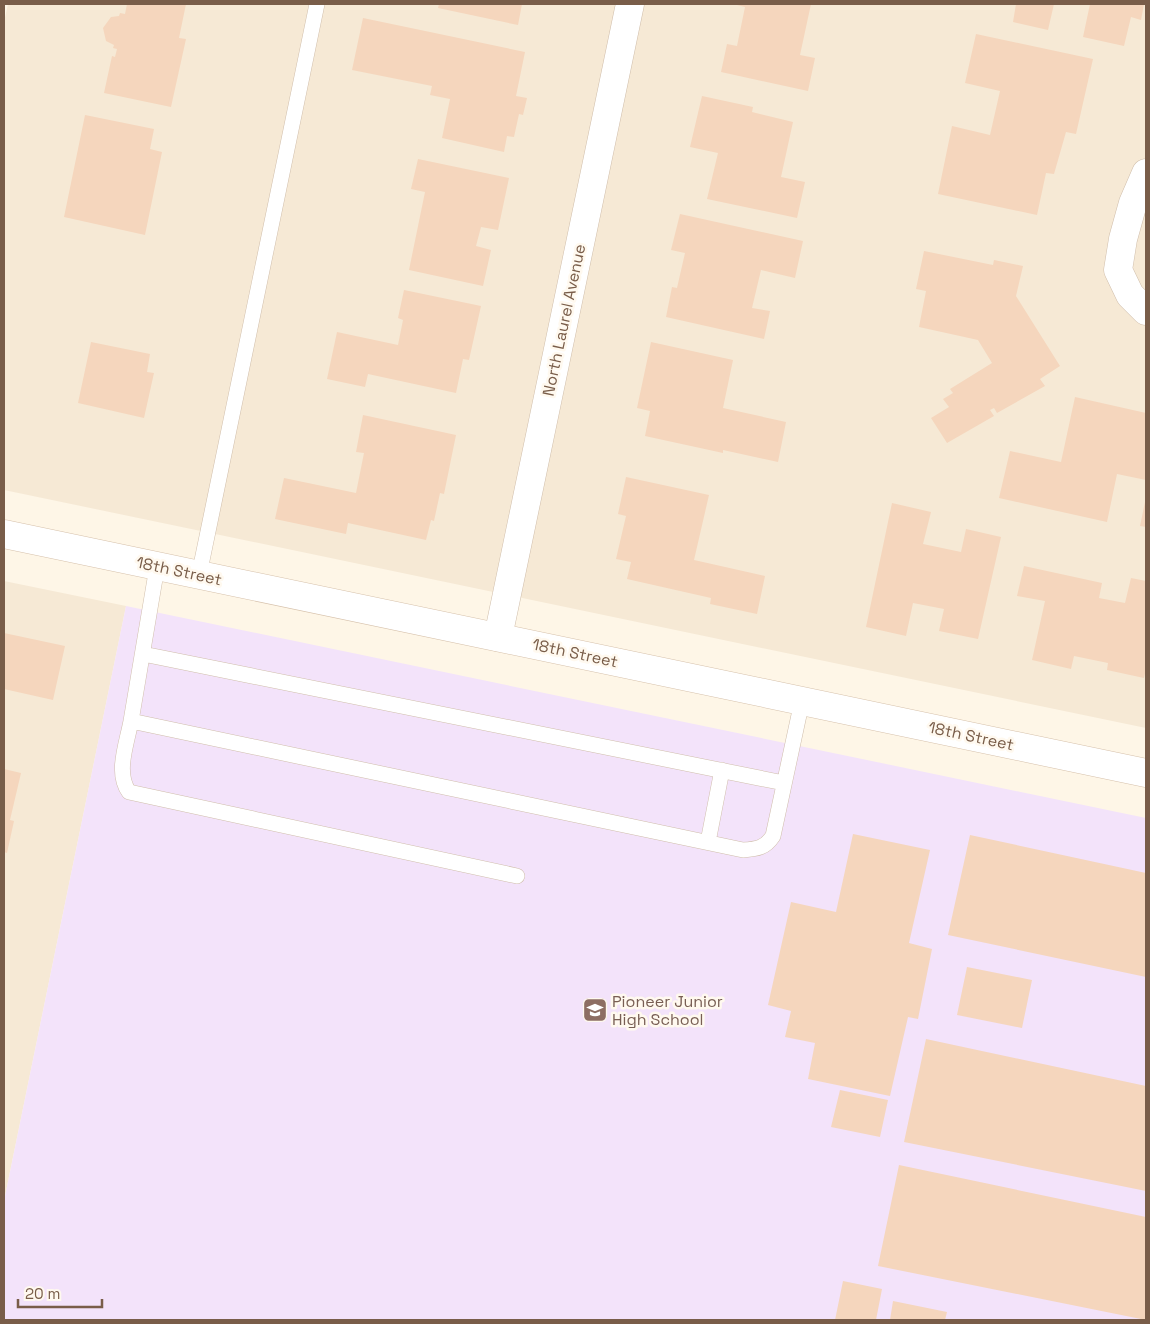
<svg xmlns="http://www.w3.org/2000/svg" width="1150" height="1324" font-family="'Space Grotesk',sans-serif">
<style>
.residential{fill:#f6e9d5}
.education{fill:#f3e3fa}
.building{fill:#f5d6bd}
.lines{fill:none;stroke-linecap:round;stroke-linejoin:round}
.lane-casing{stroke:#d0beab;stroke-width:16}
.street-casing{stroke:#d0beab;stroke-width:29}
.secondary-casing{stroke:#d6c1ab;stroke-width:29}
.lane{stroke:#fff;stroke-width:15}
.street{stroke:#fff;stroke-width:28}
.secondary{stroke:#fff;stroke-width:28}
.labels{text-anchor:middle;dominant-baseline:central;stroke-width:5;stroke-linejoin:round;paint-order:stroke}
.street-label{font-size:16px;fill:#795d49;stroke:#fff9ef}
.education-label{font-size:16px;fill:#785e54;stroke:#fff9ef;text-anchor:start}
</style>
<rect width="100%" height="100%" fill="#fef6e7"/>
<path class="residential" d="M8,4h1138v724l-1142,-238v-468z
M4,581l122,25 -122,595z"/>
<path class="education" d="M126,606l1020,212v502h-1142v-119z"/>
<path class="building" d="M127,4h59l-7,34 7,1 -15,68 -67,-14 8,-37 3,1 2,-8 -4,-1 1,-3 -8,-4 -3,-13 8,-11 8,-1 1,-3 5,1z
M439,4h83l-4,21 -80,-17z
M733,4h78l-11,51 15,3 -7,33 -87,-19 6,-28 10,2 8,-39z
M1016,4h38l-6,26 -35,-8z
M1090,4h54l-3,16 -10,-3 -7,29 -41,-9z
M363,18l162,34 -9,44 11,2 -4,17 -4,-1 -5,23 -7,-1 -3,16 -62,-14 8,-39 -20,-4 2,-9 -80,-16z
M976,34l117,25 -17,75 -10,-2 -12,42 -8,-1 -9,42 -99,-21 14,-68 38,9 10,-44 -35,-8z
M702,96l51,11 -1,5 41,10 -12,55 24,5 -8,36 -90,-19 11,-46 -28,-6z
M85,115l69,14 -4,20 12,3 -17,83 -81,-18z
M418,159l91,19 -11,52 -17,-3 -5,19 15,4 -8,36 -74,-16 16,-78 -14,-3z
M680,214l123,27 -8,37 -34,-8 -9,38 18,3 -6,28 -98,-22 6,-30 5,1 8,-35 -14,-3z
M924,251l69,14 1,-5 29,6 -7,30 44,70 -20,13 5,7 -48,27 -3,-5 -4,2 4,6 -47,27 -16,-25 18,-11 -6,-8 10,-6 -3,-4 42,-26 -14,-23 -59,-13 7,-36 -10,-2z
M404,290l77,16 -12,54 -6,-1 -7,34 -88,-19 -3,13 -38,-8 10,-47 61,13 5,-25 -5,-2z
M91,342l59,12 -3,18 7,1 -10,45 -66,-15z
M651,342l82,18 -10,48 63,14 -8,40 -55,-12v3l-78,-17 5,-25 -13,-3z
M1075,397l71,16v67l-29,-6 -10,48 -108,-24 11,-47 51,11z
M363,415l93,20 -12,59 -4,-1 -6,28 -3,-1 -5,20 -78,-17 -2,11 -71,-15 9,-41 72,15 8,-40 -8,-1z
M626,477l83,18 -15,65 71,16 -8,38 -47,-10 1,-6 -84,-19 4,-17 -15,-3 10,-43 -8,-2z
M1145,502h1v25l-6,-1z
M892,503l39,9 -8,32 38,8 5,-23 35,8 -23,102 -39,-8 5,-22 -31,-6 -7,33 -40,-9z
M1024,566l78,17 -3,15 26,5 6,-25 15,3v88l-2,9 -37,-8 1,-7 -34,-7 -3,13 -39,-9 13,-59 -28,-5z
M4,633l61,13 -12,54 -49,-11z
M4,769l17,4 -11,47 4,1 -7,32 -3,-1z
M853,834l77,16 -21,93 23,6 -14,70 -10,-2 -18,79 -82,-17 7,-36 -30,-6 6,-26 -23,-6 23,-103 45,10z
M970,835l176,38v104l-198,-42z
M967,967l65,13 -10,48 -65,-13z
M926,1039l220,47v105l-242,-49z
M840,1090l48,10 -8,37 -49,-10z
M899,1165l247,52v103l-268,-54z
M843,1281l39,8 -6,31h-41z
M893,1301l54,11 -2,8h-55z"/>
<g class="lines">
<defs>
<path id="lane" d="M157,567l-26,154 612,129c14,-1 22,-2 30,-14l29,-135
M199,575l118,-571
M143,654l641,129
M131,721c-4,22 -16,52 -2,71l388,84
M708,842l14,-72"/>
<path id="street" d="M1146,173l-13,30 -10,36 -5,31 12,25 16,16
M498,637l132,-633"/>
<path id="secondary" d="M4,534l1142,239"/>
</defs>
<use href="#lane" class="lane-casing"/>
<use href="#street" class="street-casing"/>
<use href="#secondary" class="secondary-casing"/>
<use href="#lane" class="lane"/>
<use href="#street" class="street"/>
<use href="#secondary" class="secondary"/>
</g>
<defs>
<symbol id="school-square" viewBox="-11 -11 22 22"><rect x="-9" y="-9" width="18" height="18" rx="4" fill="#8d6e63" stroke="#fff9ef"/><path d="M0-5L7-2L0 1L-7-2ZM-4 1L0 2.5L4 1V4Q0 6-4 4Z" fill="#fff"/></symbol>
</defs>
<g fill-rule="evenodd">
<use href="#school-square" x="581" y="996" width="28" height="28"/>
</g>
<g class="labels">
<g class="street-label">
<text transform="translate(564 320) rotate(-78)">North Laurel Avenue</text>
<text transform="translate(179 571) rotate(12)">18th Street</text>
<text transform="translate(575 653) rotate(12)">18th Street</text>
<text transform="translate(971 736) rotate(12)">18th Street</text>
</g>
<g class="education-label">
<text x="612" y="1001">Pioneer Junior<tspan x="612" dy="18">High School</tspan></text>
</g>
</g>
<rect width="1150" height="1324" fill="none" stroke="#795d49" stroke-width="10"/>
<path d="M18 1299v8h84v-8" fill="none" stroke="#795d49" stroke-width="2.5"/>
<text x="25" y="1299" font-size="15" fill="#795d49" stroke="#fff9ef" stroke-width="4" paint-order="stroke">20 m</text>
</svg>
